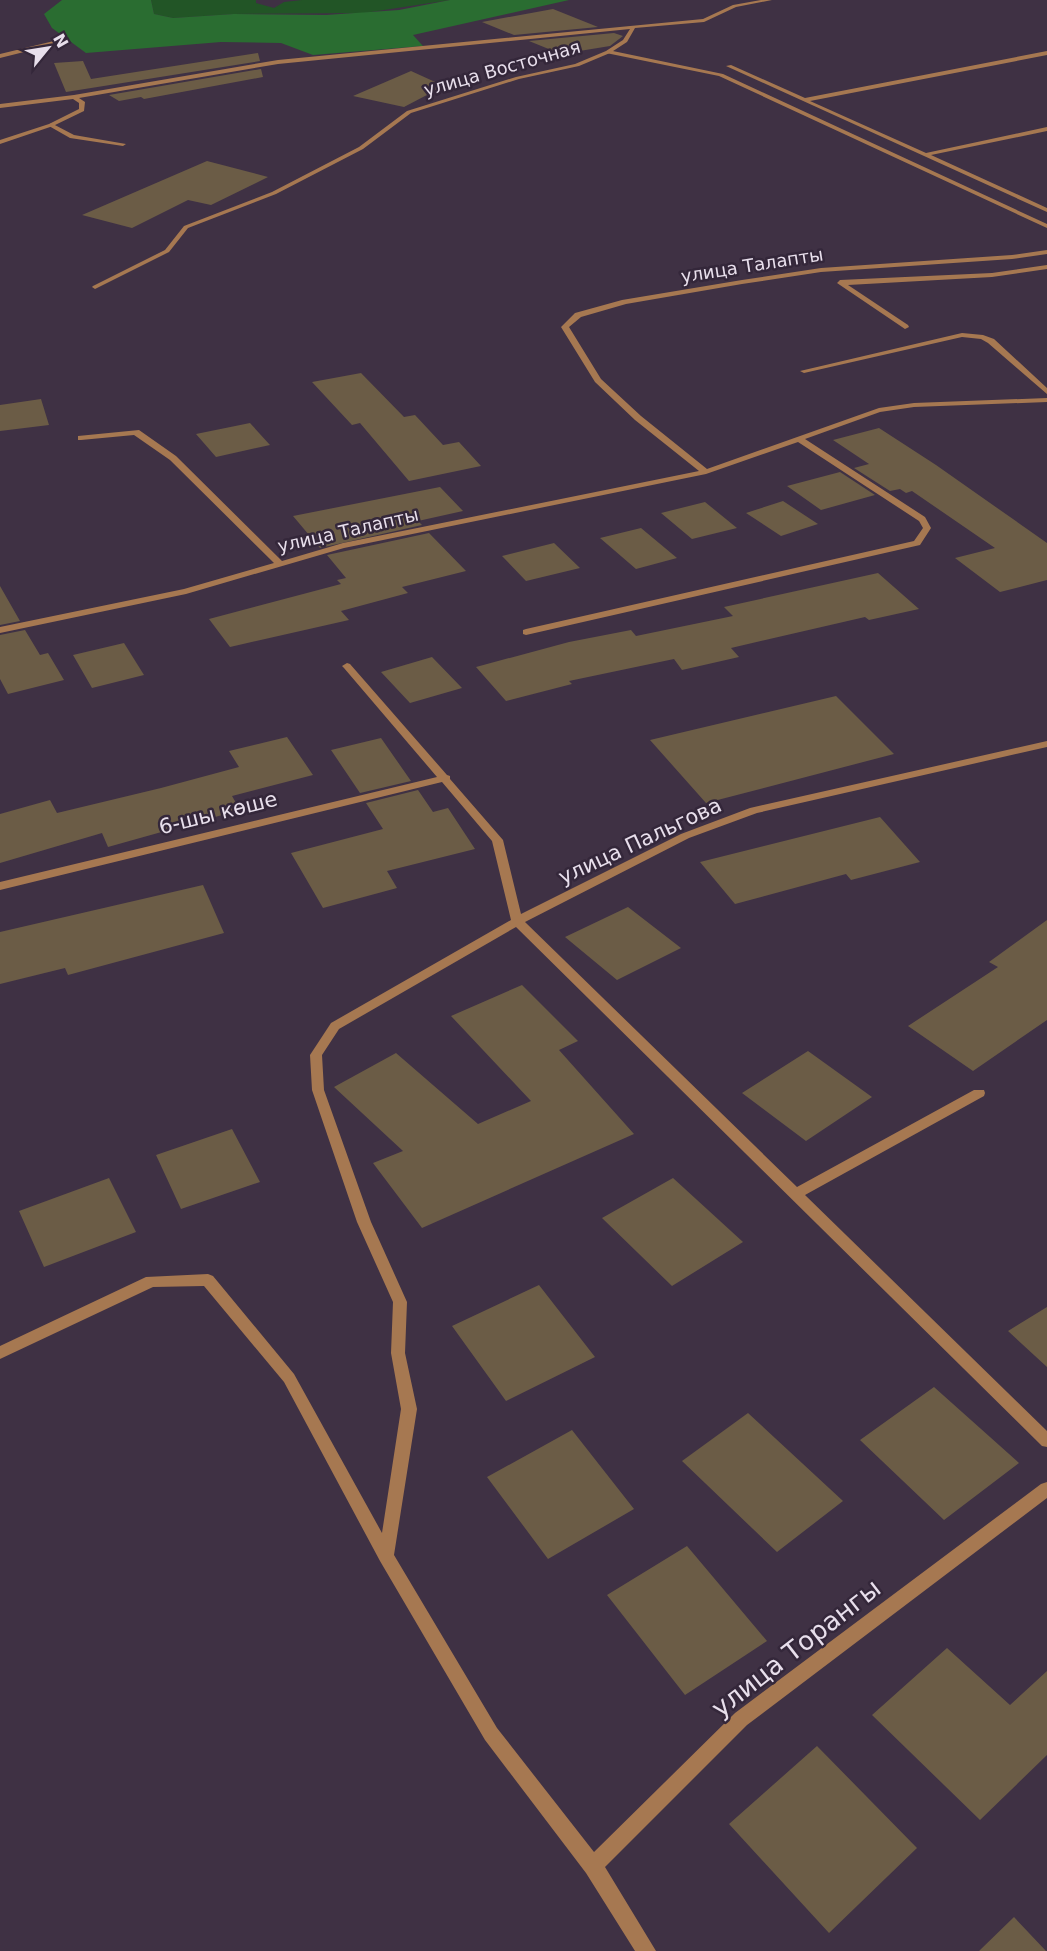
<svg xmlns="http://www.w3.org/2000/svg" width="1047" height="1951" font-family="'DejaVu Sans',sans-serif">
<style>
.green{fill:#225526}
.forest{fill:#2a6d31}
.building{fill:#6b5c46}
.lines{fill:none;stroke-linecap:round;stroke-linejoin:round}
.service{fill:#a67851;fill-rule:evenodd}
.minor{fill:#a67851;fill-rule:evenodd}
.labels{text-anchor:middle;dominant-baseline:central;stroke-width:5;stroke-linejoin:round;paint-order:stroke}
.far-street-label{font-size:18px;fill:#e8dfec;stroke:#34273a}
.street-label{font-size:21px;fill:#e8dfec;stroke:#34273a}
.near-street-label{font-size:26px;fill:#e8dfec;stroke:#34273a}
</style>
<rect width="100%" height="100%" fill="#3f3144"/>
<path class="green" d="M151,0h105v3l18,5 10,-6 18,-2h148l-86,13 -130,1 -61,4 -19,-4z"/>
<path class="forest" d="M62,0h89l3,14 19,4 61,-4 92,1 73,-5 51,-10h119l-156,35 10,11 -110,9 -32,-12 -60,-1 -135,11 -34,-25 -8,-14z"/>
<path class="building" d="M553,9l45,18 -84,8 -32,-13z
M614,33l9,3 -13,10 -49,8 -32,-13z
M258,53l2,8 -194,31 -12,-29 29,-2 8,18z
M261,69l2,8 -119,22 -3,-2 -22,4 -10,-6z
M411,71l33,15 -40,21 -51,-11z
M207,161l61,16 -57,28 -23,-5 -56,28 -50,-13z
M361,373l43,44 11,-2 28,30 16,-3 22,24 -72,15 -49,-58 -8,2 -40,-43z
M41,399l8,26 -49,6v-26z
M250,423l20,22 -54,12 -20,-23z
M879,428l57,37 111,78v37l-47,12 -45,-34 40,-10 -83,-57 -6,2 -6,-4 -10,2 -36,-23 15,-4 -36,-24z
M840,472l35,23 -54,15 -34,-24z
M440,487l23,24 -45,10 4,4 -102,23 -27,-32z
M783,501l35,23 -37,12 -35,-23z
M705,502l32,26 -45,11 -31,-26z
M641,528l36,30 -41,11 -36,-31z
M429,533l37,38 -64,16 6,6 -67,18 8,9 -119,27 -21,-28 132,-35 -4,-4 9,-2 -19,-23z
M554,543l26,25 -54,13 -24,-25z
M878,573l41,36 -50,11 -4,-3 -134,31 8,9 -57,13 -8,-11 -105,22 3,3 -66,17 -30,-34 93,-25 62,-12 5,6 97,-20 -9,-9z
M0,586l20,35 -20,4z
M25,630l15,25 8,-2 16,27 -56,14 -8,-15v-44z
M124,643l20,32 -52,13 -19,-33z
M432,657l30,31 -52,15 -29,-31z
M836,696l58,58 -188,49 -56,-63z
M287,737l26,38 -81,21 8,14 -132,37 -6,-14 -102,30v-49l50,-14 7,13 104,-25 78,-21 -10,-16z
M381,738l30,43 -51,12 -29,-43z
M418,790l15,22 15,-4 27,41 -88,22 10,17 -74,20 -32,-55 92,-24 -17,-26z
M880,817l40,45 -69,18 -5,-6 -111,30 -35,-42z
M203,885l21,48 -156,42 -3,-7 -65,16v-52z
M628,907l53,41 -64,32 -52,-43z
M1047,920v100l-74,51 -65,-45 90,-59 -9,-5z
M522,985l56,56 -19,9 75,84 -212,94 -49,-65 30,-12 -69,-64 62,-34 82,71 53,-23 -80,-85z
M808,1051l64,46 -66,44 -64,-48z
M232,1129l28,53 -79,27 -25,-54z
M109,1178l27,54 -92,35 -25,-56z
M673,1178l70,64 -71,44 -70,-68z
M539,1285l56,72 -89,44 -54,-75z
M1047,1307v60l-39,-36z
M934,1387l85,76 -75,57 -84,-80z
M748,1413l95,88 -66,51 -95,-91z
M572,1430l62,79 -86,50 -61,-82z
M687,1546l80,95 -82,54 -78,-100z
M947,1648l63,57 37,-34v84l-67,65 -108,-105z
M817,1746l100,102 -88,85 -100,-109z
M1014,1917l32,34h-67z"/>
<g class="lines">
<path class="service" d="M608,50l115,24 324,150v4l-328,-152 -113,-23z
M1047,51v4l-237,46 116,52 121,-26v4l-116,24 116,53v4l-321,-146 5,-1 74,33z
M51,123l23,12 52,9 -3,2 -53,-8 -21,-12z"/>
<path class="minor" d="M761,0h11l-36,7 -32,15 -69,6 -8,14 -17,11 -31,13 -60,13 -108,34 -48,36 -87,45 -88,34 -19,24 -74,37 -3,-2 1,-1 72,-36 19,-24 88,-34 87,-45 48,-36 109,-34 59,-13 31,-13 17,-11 7,-11 -352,35 -199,34 6,4 -1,9 -31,15 -53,18v-4l49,-16 30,-15v-6l-6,-4 -73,9v-4l74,-9 204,-35 425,-41 30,-14z
M58,40l2,3 -60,15v-4z
M1047,250v4l-35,5 -191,13 -79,12 -116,20 -45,13 -12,10 32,52 40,37 66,53 172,-61 35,-5 133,-5v4l-133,5 -34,5 -75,27 120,78 6,11 -11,17 -394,90 -3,-1v-4l3,-1 388,-88 9,-13 -4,-7 -121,-79 -92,32 -362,74 -158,46 -186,39v-6l184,-38 90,-26 -104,-103 -36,-25 -53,5h-3v-4l61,-6 37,26 106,105 61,-18 356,-72 -64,-51 -40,-38 -34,-55 14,-14 47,-13 120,-20 79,-12 191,-13z
M1047,265v4l-55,8 -144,8 60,40 1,2 -4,2 -68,-46 3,-3 152,-7z
M962,333l21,2 11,4 53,49v6l-59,-51 -7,-4 -19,-2 -158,36 -4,-2z
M347,663l3,1 97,111 3,1v3l53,61 18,74 160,-80 69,-26 297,-67v6l-290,66 -68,25 -164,84 272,265 177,-97h10l1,3 -1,3 -179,99 242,236v16l-5,-1 -526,-519 -177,102 -17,26 2,35 47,132 36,80 -2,51 12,56 -23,146 103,173 97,124 141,-139 306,-229 6,-2v16l-300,227 -142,142 51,84h-21l-49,-78 -101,-133 -105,-179 -96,-179 -80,-96 -51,1 -153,72v-13l146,-69 62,-3 5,2 81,98 88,159 19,-124 -10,-56 2,-51 -36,-80 -45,-132 -2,-35 21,-32 180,-103 -19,-79 -50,-59 -442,108v-8l437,-105 -93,-109 -2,-2z"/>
</g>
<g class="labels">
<g class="far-street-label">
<text transform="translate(502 68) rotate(-16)">улица Восточная</text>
<text transform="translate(752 265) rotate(-9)">улица Талапты</text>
<text transform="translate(348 530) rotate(-13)">улица Талапты</text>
</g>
<g class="street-label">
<text transform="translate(218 813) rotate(-14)">6-шы көше</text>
<text transform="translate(640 841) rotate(-25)">улица Пальгова</text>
</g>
<g class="near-street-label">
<text transform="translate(796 1648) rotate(-38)">улица Торангы</text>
</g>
</g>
<g transform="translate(48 48) rotate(60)" stroke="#34273a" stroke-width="4.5" paint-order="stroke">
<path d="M0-4.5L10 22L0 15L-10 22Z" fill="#e8dfec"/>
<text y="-9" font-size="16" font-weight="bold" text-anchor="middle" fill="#e8dfec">N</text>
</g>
</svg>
